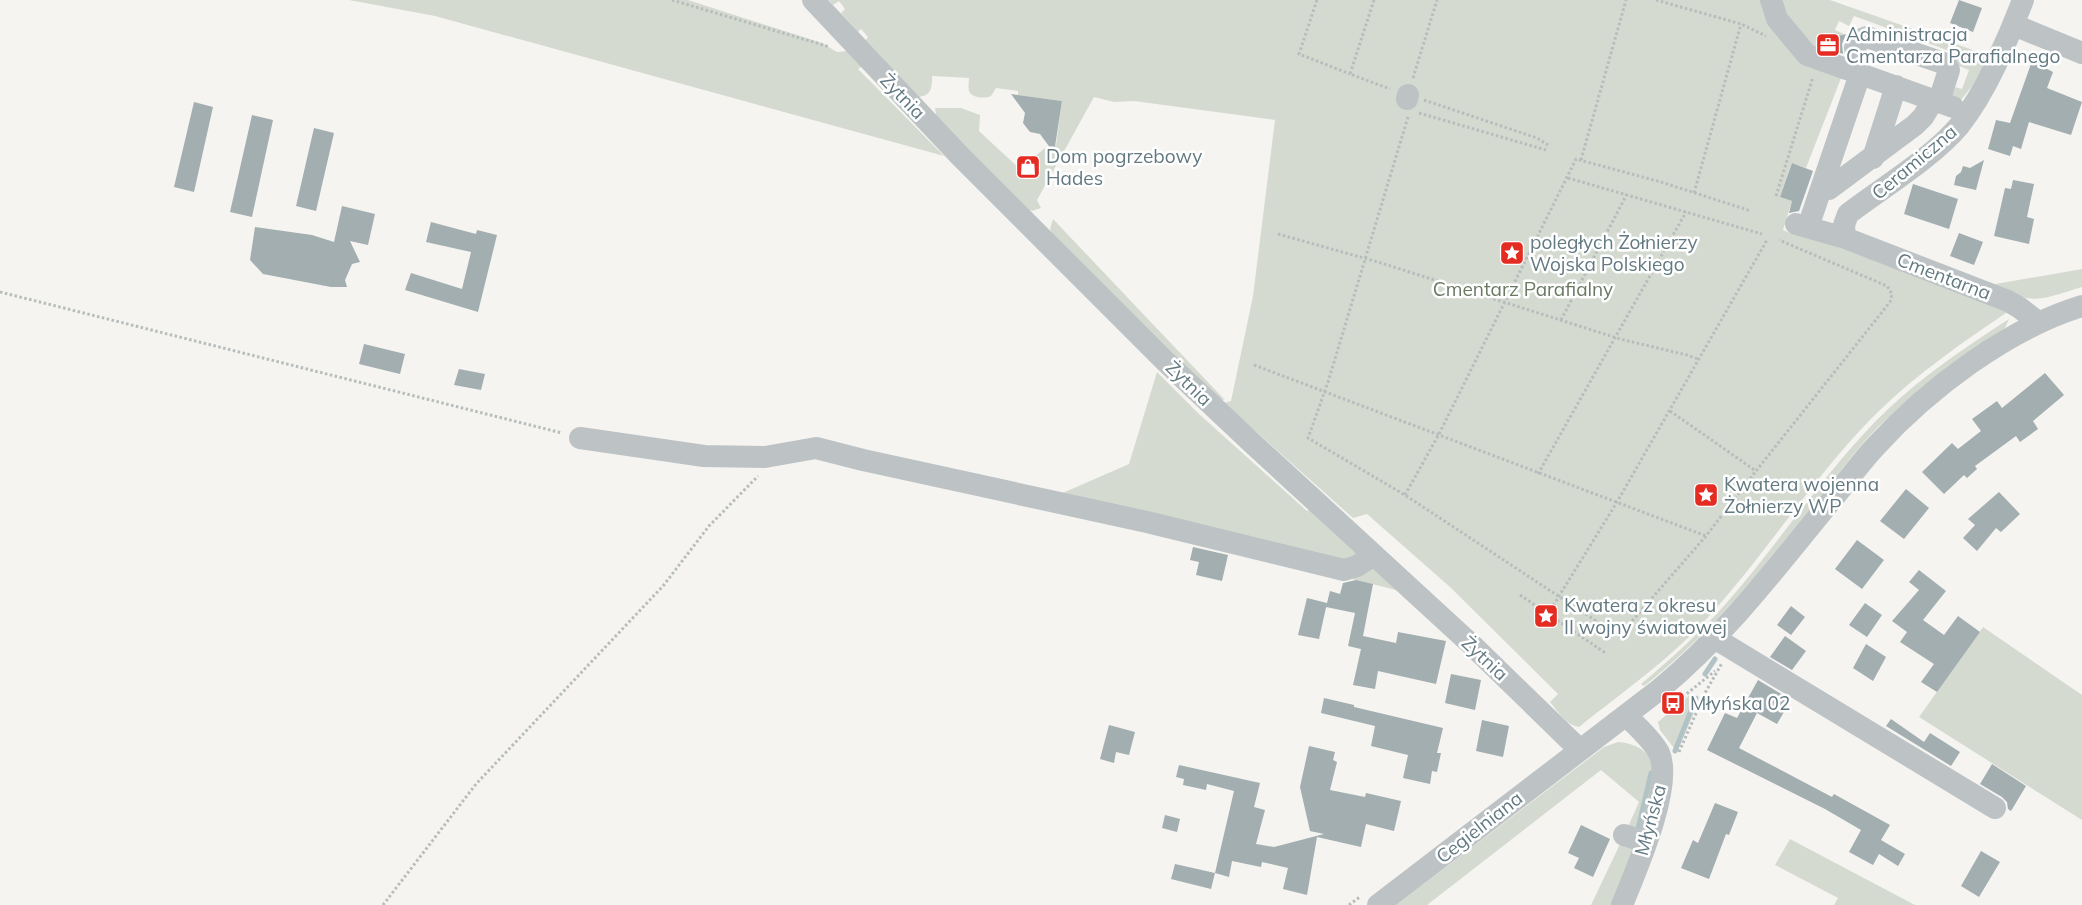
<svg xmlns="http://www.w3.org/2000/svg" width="2082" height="905" font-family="Mulish,sans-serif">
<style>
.green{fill:#d5dad0}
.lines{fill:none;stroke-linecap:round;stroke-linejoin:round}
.stream{stroke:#b2c3c5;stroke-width:5}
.building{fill:#a2aeb0}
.path{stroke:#b7bcbd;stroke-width:3;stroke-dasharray:2.5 2.5;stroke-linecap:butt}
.minor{stroke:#bdc3c5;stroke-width:22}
.labels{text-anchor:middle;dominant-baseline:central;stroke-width:5;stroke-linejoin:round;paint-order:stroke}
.poi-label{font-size:19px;fill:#637a82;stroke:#fff;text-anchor:start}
.street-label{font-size:19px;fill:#637a82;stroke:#fff}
.park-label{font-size:19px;fill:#6b7962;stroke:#fff}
</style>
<rect width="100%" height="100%" fill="#f5f4f1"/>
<path class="green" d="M349,0h339l134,43 15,9 11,-1 16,14 -6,4 86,87 -509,-140z
M829,0h1001l157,55 12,-25 4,1 -31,55 -11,14h-10v-14l11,3 7,-19 -17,-7 3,-10 -101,-37 -5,10 -10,-5 -4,9 9,4 -11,4 10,35 -37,95 -14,-5 -12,34 12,4 -9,29 9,4 4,-3 210,80v2c-44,30 -88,60 -126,97 -63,61 -110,139 -169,204 -38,43 -87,77 -132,113 -13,-2 -21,-15 -29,-25l8,-8 -108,-107 -83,-73 -14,4 -129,-115 7,-2 22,-105 22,-176 -141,-19 -20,1 -20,-5 -57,103 4,8 -9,3 -5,-2 -90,-89 -2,-12h26l19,7 -1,16 41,38 26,-22 10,-2 6,-44 -44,-6v-4l-22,-3 -5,8c-5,3 -20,2 -22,-5 -1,-4 0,-10 0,-13l-37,-2c0,11 0,19 -13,21l-53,-57 2,-3 -7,-8 -3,3 -17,-19 4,-4 -6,-8 -6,4z
M1053,219l170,179 2,1 -9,2 -163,-166 -3,-6z
M2082,269v18c-46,14 -47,18 -92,-2z
M2009,319l-4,9c-51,35 -100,69 -141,114 -16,18 -30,38 -45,56 -56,69 -105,133 -175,188l-3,-2c32,-27 61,-53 88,-84 54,-62 99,-133 158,-190 37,-35 80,-64 122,-91z
M1157,372l42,42 108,97 5,-3 44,39 1,9 -2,6 -297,-67 71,-31z
M1372,567l32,25 -60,-15z
M1983,627l99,68v125l-163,-103z
M1692,693l7,8 -22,51 -17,-22 -2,-8z
M1618,742c15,1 33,8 35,26 2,13 -9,51 -12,66l-14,-5 12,-27 -38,-32 -174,135h-31l208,-158z
M1790,839l125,66h-81l4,-7 -63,-33z
M1621,842l14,5 -21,58h-23z"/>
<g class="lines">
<path class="stream" d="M1705,674l10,-15
M1675,751l21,-53
M1637,833l14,-60"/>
</g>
<path class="building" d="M1959,0l23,8 -9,24 -23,-9z
M1846,34l-4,10 1,10 -19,-7 -2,-7z
M2032,61l21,11 -6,16 35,14 -11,33 -42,-13 -8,27 -8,-3 -3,10 -22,-7 8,-29 14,3z
M1011,94l51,7 -8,52 -14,-19 -10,-2 -7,-9 2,-10z
M194,102l19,5 -19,85 -20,-5z
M252,115l21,5 -21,97 -22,-5z
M314,128l20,5 -18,78 -20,-5z
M1984,160l-8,30 -22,-5 2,-9 5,-4 2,-6 7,2z
M1792,163l21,8 -14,40 -10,2 3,-12 -12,-4z
M2013,180l21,4 -7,33 7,2 -5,25 -35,-8 11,-48 6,1z
M1913,184l45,15 -9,30 -45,-15z
M342,206l33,8 -7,31 -18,-4 10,21 -8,2 -7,16 2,7h-16l-68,-13 -13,-14 5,-33 57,8 22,7z
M431,222l45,12 1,-4 20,5 -19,77 -73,-22 6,-17 51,16 9,-37 -45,-10z
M1959,233l24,9 -9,23 -24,-9z
M364,344l41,10 -5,20 -41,-10z
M459,369l26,5 -4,16 -27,-5z
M2045,373l19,22 -31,26 5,8 -18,13 -4,-6 -41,30 2,3 -10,9 -3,-3 -20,19 -22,-22 30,-29 6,6 23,-18 -9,-12 25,-18 5,7z
M1906,489l23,19 -25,31 -24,-18z
M1999,492l21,22 -19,18 -5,-4 -19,23 -14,-13 12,-13 -7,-6z
M1857,540l27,20 -22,29 -27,-20z
M1193,547l35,8 -6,26 -26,-6 3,-13 -9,-2z
M1919,570l27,21 -23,29 21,15 14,-19 22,16 -43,60 -16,-10 13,-18 -34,-22 7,-10 -15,-11 27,-31 -10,-8z
M1356,580l17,4 -10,52 33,7 2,-11 48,9 -10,43 -58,-13 -3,18 -22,-4 8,-36 -13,-3 7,-33 -29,-6 4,-16 10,3 3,-11z
M1307,598l20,5 -8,36 -21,-4z
M1865,603l17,12 -15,22 -18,-12z
M1791,606l14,11 -14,18 -14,-10z
M1785,636l21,15 -14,19 -22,-13z
M1866,644l20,13 -13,24 -20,-13z
M1451,674l30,6 -6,30 -30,-7z
M1758,680l33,20 -14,24 -20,-11 -18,35 93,49 2,-3 56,31 -9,15 24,14 -7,12 -19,-12 -6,11 -24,-13 12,-22 -36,-21 -118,-59 18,-37 12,5z
M1324,698l30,7v2l89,21 -6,25h4l-4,19 -5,-1 -2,13 -27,-6 5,-23 -37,-9 4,-20 -54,-13z
M1891,719l33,23 6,-9 30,19 -9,14 -65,-40z
M1482,720l27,6 -6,31 -27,-6z
M1109,725l26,7 -6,23 -13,-3 -2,11 -14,-4z
M1309,746l26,6 -2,8 4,2 -7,28 35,7 1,-4 35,8 -7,30 -28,-7 -5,23 -44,-10 -10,58 -24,-6 5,-21 -26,-6 -1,5 -29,-6 -3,16 -14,-4 19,-82 -27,-7 -1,6 -23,-5 1,-6 -8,-2 3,-12 81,18 -6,24 11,3 -9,34 18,3 50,-13 -14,-3 -10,-44z
M1992,764l34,22 -15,25 -3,-2 -1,-7 -5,-5 -22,-13z
M1715,803l23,9 -9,23 -3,-1 -17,45 -28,-11 12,-28 5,3z
M1165,815l15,4 -3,13 -15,-4z
M1581,825l29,14 -17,38 -19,-9 5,-10 -11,-5z
M1981,851l19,11 -21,35 -18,-11z
M1175,864l40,9 -4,16 -40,-10z"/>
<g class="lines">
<path class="path" d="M672,0l158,47
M1317,0l-18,54 51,20
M1374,0l-24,74 40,15
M1656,0l85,24 25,12
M1413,78l24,-78
M1424,100l113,38 11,7
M1419,113l127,37
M1408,117l-80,265 -20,56 97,57 214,141 87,-100 50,-65
M1581,160l45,-160
M1568,178l194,56
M1694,193l47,-169
M1776,196l37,-119
M1278,234l100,28 242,77 67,16 11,4
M0,292l562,141
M1561,320l66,-126
M1254,365l452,171
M1670,411l86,60 134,-169 2,-8 -5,-8 -108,-46
M1538,474l148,-262
M1405,495l34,-61 137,-275 85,23 90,29
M1520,595l87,59
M1548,614l69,-112 150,-262
M1679,700l36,-29
M1679,752l26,-59 17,-30
M383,905l93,-121 187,-198 46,-60 49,-50
M1349,905l12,-9"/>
<path class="minor" d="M813,0l147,156 204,204 88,83 221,203 107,104
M1771,0l6,19 30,36 146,52
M2014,25l68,28
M1407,99l1,-4
M1873,158l23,-72
M1822,188l7,1 86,-64 8,-8 11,-18
M1796,224l49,14 163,63 12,7 18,14
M1808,227l52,-153 -5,-26 2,-7 10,-4 79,27 3,6 -10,31
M1845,238l-1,-13 4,-11c34,-26 84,-56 111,-88 29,-37 47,-83 64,-126
M580,438l124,18 61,1 51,-9 47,12 284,62 197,48 13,-4 17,-11
M1716,639l279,169
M1624,835l22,7
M1378,905l282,-216c69,-57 122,-129 179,-198 12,-15 23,-30 36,-44 53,-58 132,-118 207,-141
M1622,905c13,-32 52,-120 37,-152 -7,-14 -22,-26 -33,-38"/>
</g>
<defs>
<symbol id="office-square" viewBox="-11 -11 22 22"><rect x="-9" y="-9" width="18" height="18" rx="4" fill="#e42c22" stroke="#fff"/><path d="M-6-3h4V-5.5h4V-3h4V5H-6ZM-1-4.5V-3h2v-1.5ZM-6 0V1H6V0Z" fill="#fff"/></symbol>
<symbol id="shop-square" viewBox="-11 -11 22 22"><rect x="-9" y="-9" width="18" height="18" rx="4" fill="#e42c22" stroke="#fff"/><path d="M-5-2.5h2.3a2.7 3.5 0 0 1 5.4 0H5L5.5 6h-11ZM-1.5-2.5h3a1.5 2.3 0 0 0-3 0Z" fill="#fff"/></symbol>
<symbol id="sight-square" viewBox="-11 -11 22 22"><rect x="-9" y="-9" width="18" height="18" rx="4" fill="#e42c22" stroke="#fff"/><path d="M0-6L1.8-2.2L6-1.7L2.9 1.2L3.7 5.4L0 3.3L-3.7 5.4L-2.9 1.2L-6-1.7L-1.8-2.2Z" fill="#fff"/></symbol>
<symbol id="bus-square" viewBox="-11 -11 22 22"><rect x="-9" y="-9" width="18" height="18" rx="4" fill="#e42c22" stroke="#fff"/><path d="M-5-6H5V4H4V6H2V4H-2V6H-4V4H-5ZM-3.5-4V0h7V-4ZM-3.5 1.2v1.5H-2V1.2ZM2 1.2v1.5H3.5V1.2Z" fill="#fff"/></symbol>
</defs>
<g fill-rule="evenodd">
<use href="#office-square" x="1814" y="31" width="28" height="28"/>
<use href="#shop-square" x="1014" y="153" width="28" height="28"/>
<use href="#sight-square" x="1498" y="239" width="28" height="28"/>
<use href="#sight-square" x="1692" y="481" width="28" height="28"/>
<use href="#sight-square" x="1532" y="602" width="28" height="28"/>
<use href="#bus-square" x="1659" y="689" width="28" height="28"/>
</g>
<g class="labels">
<g class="poi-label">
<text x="1846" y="34">Administracja<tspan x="1846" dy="22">Cmentarza Parafialnego</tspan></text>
<text x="1046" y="156">Dom pogrzebowy<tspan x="1046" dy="22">Hades</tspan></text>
<text x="1530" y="242">poległych Żołnierzy<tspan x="1530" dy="22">Wojska Polskiego</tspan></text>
<text x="1724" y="484">Kwatera wojenna<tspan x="1724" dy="22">Żołnierzy WP</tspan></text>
<text x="1564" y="605">Kwatera z okresu<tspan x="1564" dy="22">II wojny światowej</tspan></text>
<text x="1690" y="703">Młyńska 02</text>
</g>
<g class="street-label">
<text transform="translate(903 96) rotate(46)">Żytnia</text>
<text transform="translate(1914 162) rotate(-40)">Ceramiczna</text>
<text transform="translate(1944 276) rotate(21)">Cmentarna</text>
<text transform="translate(1189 383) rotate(44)">Żytnia</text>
<text transform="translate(1485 658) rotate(43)">Żytnia</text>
<text transform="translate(1650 820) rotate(-75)">Młyńska</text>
<text transform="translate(1479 827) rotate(-38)">Cegielniana</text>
</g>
<g class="park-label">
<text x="1523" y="289">Cmentarz Parafialny</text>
</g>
</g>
</svg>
